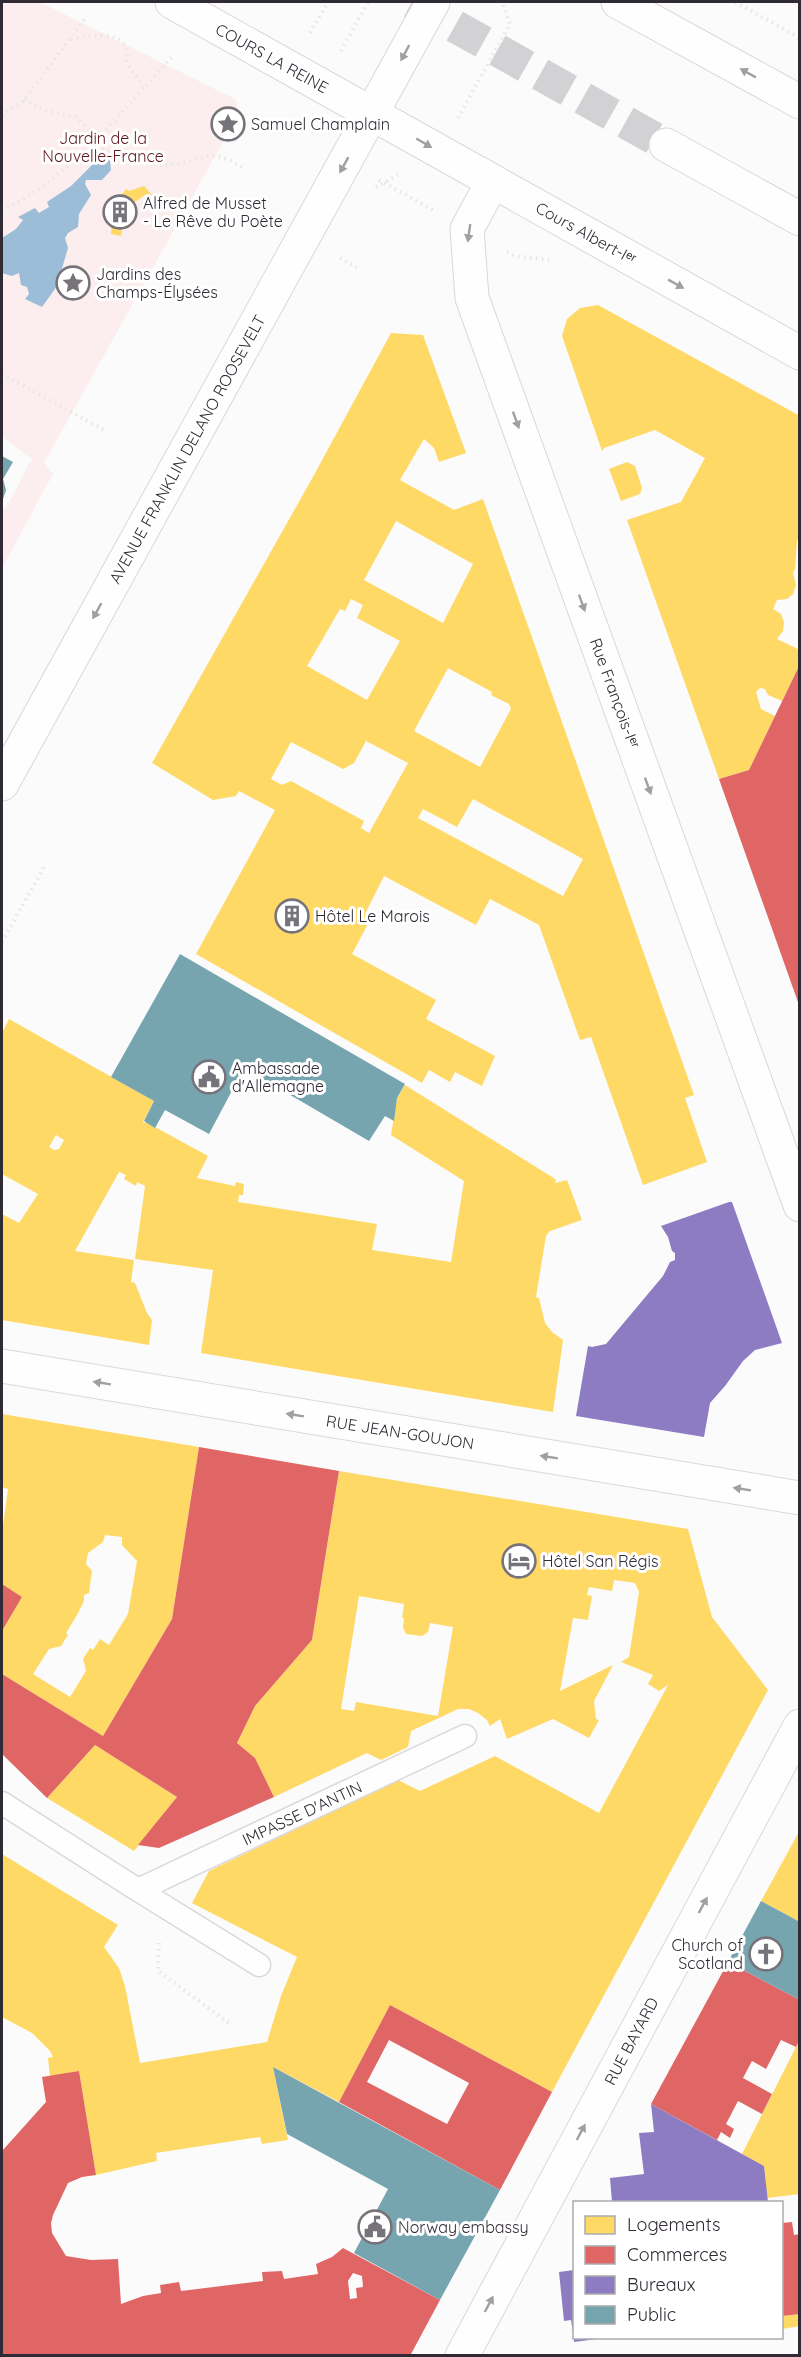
<svg xmlns="http://www.w3.org/2000/svg" width="801" height="2357" font-family="Quicksand,sans-serif">
<style>
.green{fill:#fceeee}
.water{fill:#9cbdd7}
.homes{fill:#ffd966;fill-rule:evenodd}
.shops{fill:#e06666;fill-rule:evenodd}
.offices{fill:#8e7cc3}
.public{fill:#76a5af}
.lines{fill:none;stroke-linecap:round;stroke-linejoin:round}
.primary-tunnel{stroke:#d2d1d3;stroke-width:33;stroke-dasharray:33 16;stroke-linecap:butt}
.service-casing{stroke:#dbd7dd;stroke-width:25}
.minor-casing{stroke:#dbd7dd;stroke-width:35}
.tertiary-casing{stroke:#dbd7dd;stroke-width:35}
.primary-casing{stroke:#dbd7dd;stroke-width:35}
.path{stroke:#e7e6e7;stroke-width:4;stroke-dasharray:1.5 4.5;stroke-linecap:butt}
.service{stroke:#fefefe;stroke-width:22}
.minor{stroke:#fefefe;stroke-width:33}
.tertiary{stroke:#fefefe;stroke-width:33}
.primary{stroke:#fefefe;stroke-width:33}
.oneway{fill:#a19fa3}
.labels{text-anchor:middle;dominant-baseline:central;stroke-width:6;stroke-linejoin:round;paint-order:stroke}
.street-label{font-size:16px;fill:#302a34;stroke:#fff}
.poi-label{font-size:16px;fill:#302a34;stroke:#fff;text-anchor:start}
.park-label{font-size:16px;fill:#5e161a;stroke:#fff}
</style>
<rect width="100%" height="100%" fill="#fbfbfb"/>
<path class="green" d="M2,2h38l195,97 3,9 -4,14 -190,341 9,11 -51,94v-58c12,-8 19,-36 30,-51l-30,-22z"/>
<path class="water" d="M102,155l8,6 1,9 -9,10h-16l-1,4 6,11 -12,19 -1,13 -10,6 -3,5 3,10 -11,38 -15,21 -17,-8 4,-5 -2,-7 -6,-2 -2,-12 -7,3 -10,-3v-35l14,-9 7,-9 -5,-3 17,-9 4,5 10,-6 -2,-5 24,-16z"/>
<path class="homes" d="M144,186l10,11 -9,-2 -10,7 -11,16 -3,18 -10,-2 1,-17 5,-16 9,-12 3,2z
M598,305l202,111v124h-3l-2,29 -2,4 3,12 -3,9 -6,5 -10,1 -4,9 8,5 3,8 -1,9 -6,8 23,11v14l-18,37 -14,-6 -3,-6 -5,-1 -4,4 5,17 14,7 -26,54 -30,9 -92,-259 54,-18 24,-44 -50,-28 -51,18 -2,3 -40,-115 5,-17 13,-11z
M391,333l32,2 43,118 -27,9 -5,-14 -10,-9 -24,41 54,30 29,-11 211,596 -9,3 22,64 -64,23 -52,-148 -11,3 -41,-115 -49,-26 -14,26 -92,-49 -19,38 6,4 -19,36 84,46 -10,19 69,37 -13,30 -27,-14 -5,10 -21,-12 -7,13 -226,-129 79,-144 -36,-19 -3,5 -23,4 -61,-37 162,-288zM396,521l77,43 -30,59 -79,-43zM351,599l12,6 -6,13 43,23 -33,59 -60,-34 33,-57 5,2zM448,668l44,24 -1,3 18,9 2,5 -31,58 -66,-36zM366,741l42,22 -39,70 -8,-5 3,-7 -73,-40 -9,4 -11,-6 20,-37 52,27 11,-6zM473,799l110,60 -20,37 -145,-78 5,-9 34,18z
M627,462l8,4 7,22 -2,6 -19,7 -12,-32z
M9,1019l145,82 -11,21 1,1 2,-1 62,34 -11,22 38,8 1,-4 8,2 -1,11h-4l-1,7 139,22 -5,26 79,12 13,-81 -73,-46 6,-37 8,-13 147,92 4,3 -1,3 12,-3 15,40 -32,11 -4,5 -10,61 3,1 6,25 7,9 11,8 -10,72 -352,-59 12,-83 -78,-11 10,-73 -8,-4 -1,4 -12,-7 2,-4 -7,-3 -44,79 59,9 -3,22 4,1 12,30 5,7 -3,25 -147,-25v-106l17,9 19,-29 -36,-20v-141zM56,1135l8,5 -5,9 -5,1 -5,-3z
M2,1414l197,33 -27,172 -69,117 -101,-62v-43l20,-34 -20,-13v-51l6,-44 -6,-2zM105,1535l17,2v8l15,16 -9,53 -19,31 -9,-6 -7,11 -3,-2 -7,11 3,12 -16,26 -37,-23 16,-25 12,-3 7,-11 -2,-2 11,-18 7,-14v-6l5,-2 3,-22 -6,-7 2,-11 15,-11z
M339,1471l349,58 24,88 56,73 -216,402 -162,-87 -51,97 -66,-35 15,73 -26,4 -2,-7 -104,16 1,8 -61,14 -17,-104 -29,6 -2,-19 5,-1 -3,-6 -18,-18 -30,-16v-163l116,71 -14,22 15,21 6,18 15,77 127,-21 14,-46 16,-39 -105,-54 17,-32 189,-91 22,11 75,-35 104,57 69,-128 -9,6 -11,-7 5,-9 -32,-13 8,-5 10,-65 -4,-9 -21,-3 -2,11 -23,-4 -2,8 5,1 -4,24 -15,-2 -13,73 53,-26 -19,36 2,18 3,1 -10,18 -36,-19 -46,20 -7,-20 -10,7 -3,-6 -9,-7 -9,-4h-11l-47,22 -3,16 -27,13 -14,-7 -93,44 -19,-39 -18,-15 18,-37 57,-66zM359,1596l45,8 -2,14h2l-1,9 3,7 16,2 6,-4 2,-9 23,4 -15,89 -82,-14 -2,9 -13,-2z
M95,1745l82,52 -43,54 -87,-53z
M800,1830v92l-39,-21z
M800,2039v155l-33,4 -3,-32 -22,-12z
M800,2314v12l-18,3v-13z"/>
<path class="shops" d="M800,664v341h-1l-80,-226 30,-9z
M199,1447l140,24 -27,169 -57,66 -18,37 18,15 19,39 -115,51 -21,-3 39,-48 -82,-52 -48,53 -45,-44v-80l101,62 69,-117z
M2,1584l20,13 -20,34z
M728,1962l72,38v39l-4,8 -15,-7 -15,29 -14,-8 -9,17 29,16 -10,20 -24,-13 -12,23 8,5 -4,9 -9,-6 -4,8 -66,-36z
M390,2005l162,87 -52,98 -161,-88zM389,2040l80,43 -22,41 -80,-42z
M79,2071l17,104 -14,2 -14,6 -15,32 -2,8 1,10 14,23 25,4 27,-1 3,45 22,-8 18,-3 -1,-8 19,-3 2,9 82,-10 -1,-9 20,-1 2,8 34,-5 -2,-10 16,-7 11,-9 97,52 -30,56h-408v-205l44,-49 -4,-25zM353,2273l9,3 1,11 -7,1 1,10 -7,1 -2,-18z
M792,2222l2,13 6,-1v80l-18,2v-93z"/>
<path class="offices" d="M729,1202h3l50,141 -27,7 -12,11 -18,25 -15,17 -6,34 -128,-21 12,-70 4,1 14,-3 57,-68 7,-14 5,-2v-7l-3,-2 -4,-14 -7,-11z
M651,2104l113,62 4,36h-156l-2,-24 34,-4 -5,-41 15,-1z
M574,2270v63h-1l-2,-13 -7,1 -5,-49z
M574,2338h23v1l-23,3z"/>
<path class="public" d="M2,456l11,6 -10,17 3,11 -4,12z
M180,954l225,130 -8,14 -3,23 -9,-5 -16,25 -125,-73 -35,66 -44,-24 -10,18 -11,-7 10,-20 -43,-24z
M761,1901l39,21v78l-72,-38z
M273,2067l227,123 -60,110 -86,-47 34,-64 -101,-55z"/>
<g class="lines">
<path class="primary-tunnel" d="M412,2l254,143"/>
<defs>
<path id="service" d="M2,1803l136,87 327,-154
M138,1890l121,75"/>
<path id="minor" d="M172,2l628,351
M493,181l-26,48 5,69 328,907
M2,1366l798,132
M462,2356l338,-630"/>
<path id="tertiary" d="M618,2l182,100
M2,784l431,-782"/>
<path id="primary" d="M666,145l134,74"/>
</defs>
<use href="#service" class="service-casing"/>
<use href="#minor" class="minor-casing"/>
<use href="#tertiary" class="tertiary-casing"/>
<use href="#primary" class="primary-casing"/>
<path class="path" d="M735,2l65,36
M310,33l18,-31
M71,39c14,-2 39,-8 51,3 6,5 3,14 6,22 4,8 11,15 16,23
M341,51l27,-49
M24,100l22,11 29,6 22,20
M2,116l22,-16 63,-84
M458,118l52,-94 -8,-22
M92,142c22,13 48,22 74,23 19,1 37,-12 55,-8 8,2 17,8 25,12
M379,180l54,30
M376,187l22,-12
M2,210c65,-29 121,-100 170,-153
M507,252l7,4 36,4
M340,258l21,12
M2,374l104,57
M2,942l42,-75
M159,1943l-1,28 72,53"/>
<use href="#service" class="service"/>
<use href="#minor" class="minor"/>
<use href="#tertiary" class="tertiary"/>
<use href="#primary" class="primary"/>
</g>
<defs><path id="oneway-solid" d="M-6-.8H1V-3.2L6.5 0L1 3.2V.8H-6Z" transform="scale(1.5)"/></defs>
<g class="oneway">
<use href="#oneway-solid" transform="translate(405 53) rotate(118)"/>
<use href="#oneway-solid" transform="translate(748 73) rotate(-151)"/>
<use href="#oneway-solid" transform="translate(424 143) rotate(30)"/>
<use href="#oneway-solid" transform="translate(344 165) rotate(119)"/>
<use href="#oneway-solid" transform="translate(469 233) rotate(98)"/>
<use href="#oneway-solid" transform="translate(676 284) rotate(29)"/>
<use href="#oneway-solid" transform="translate(516 420) rotate(70)"/>
<use href="#oneway-solid" transform="translate(582 603) rotate(70)"/>
<use href="#oneway-solid" transform="translate(97 611) rotate(119)"/>
<use href="#oneway-solid" transform="translate(648 786) rotate(70)"/>
<use href="#oneway-solid" transform="translate(102 1383) rotate(-171)"/>
<use href="#oneway-solid" transform="translate(295 1415) rotate(-171)"/>
<use href="#oneway-solid" transform="translate(549 1457) rotate(-171)"/>
<use href="#oneway-solid" transform="translate(742 1489) rotate(-171)"/>
<use href="#oneway-solid" transform="translate(703 1905) rotate(-62)"/>
<use href="#oneway-solid" transform="translate(581 2132) rotate(-62)"/>
<use href="#oneway-solid" transform="translate(489 2304) rotate(-62)"/>
</g>
<defs>
<symbol id="sight-ring" viewBox="-11 -11 22 22"><circle r="9.5" fill="#fff" stroke="#77737a" stroke-width="1.5"/><path d="M0-6L1.8-2.2L6-1.7L2.9 1.2L3.7 5.4L0 3.3L-3.7 5.4L-2.9 1.2L-6-1.7L-1.8-2.2Z" fill="#77737a"/></symbol>
<symbol id="building-ring" viewBox="-11 -11 22 22"><circle r="9.5" fill="#fff" stroke="#77737a" stroke-width="1.5"/><path d="M-4-6H4V6H1V3H-1V6H-4ZM-2.5-4.3h1.7v1.8h-1.7ZM.8-4.3h1.7v1.8H.8ZM-2.5-1h1.7V.8h-1.7ZM.8-1h1.7V.8H.8Z" fill="#77737a"/></symbol>
<symbol id="civic-ring" viewBox="-11 -11 22 22"><circle r="9.5" fill="#fff" stroke="#77737a" stroke-width="1.5"/><path d="M-.6-6.5H3V-4.5H.6V-3L4-1V1h2V6H-6V1h2V-1L-.6-3ZM-1.2 2.5V6h2.4V2.5Z" fill="#77737a"/></symbol>
<symbol id="hotel-ring" viewBox="-11 -11 22 22"><circle r="9.5" fill="#fff" stroke="#77737a" stroke-width="1.5"/><path d="M-6-4.5h1.5V1H6V5H4.5V3h-9V5H-6ZM-4 0a1.8 1.8 0 1 1 3.6 0ZM.5 0V-2.5h3Q6-2.5 6 0Z" fill="#77737a"/></symbol>
<symbol id="church-ring" viewBox="-11 -11 22 22"><circle r="9.5" fill="#fff" stroke="#77737a" stroke-width="1.5"/><path d="M-1.2-6h2.4v3.5h3.3v2.4h-3.3V6h-2.4V-.1h-3.3v-2.4h3.3Z" fill="#77737a"/></symbol>
</defs>
<g fill-rule="evenodd">
<use href="#sight-ring" x="209" y="105" width="38" height="38"/>
<use href="#building-ring" x="101" y="193" width="38" height="38"/>
<use href="#sight-ring" x="54" y="264" width="38" height="38"/>
<use href="#building-ring" x="273" y="897" width="38" height="38"/>
<use href="#civic-ring" x="190" y="1058" width="38" height="38"/>
<use href="#hotel-ring" x="500" y="1542" width="38" height="38"/>
<use href="#church-ring" x="747" y="1935" width="38" height="38"/>
<use href="#civic-ring" x="356" y="2208" width="38" height="38"/>
</g>
<g class="labels">
<g class="street-label">
<text transform="translate(272 58) rotate(29)">COURS LA REINE</text>
<text transform="translate(586 233) rotate(29)">Cours Albert-Iᵉʳ</text>
<text transform="translate(187 449) rotate(-61)">AVENUE FRANKLIN DELANO ROOSEVELT</text>
<text transform="translate(615 693) rotate(70)">Rue François-Iᵉʳ</text>
<text transform="translate(400 1432) rotate(9)">RUE JEAN-GOUJON</text>
<text transform="translate(302 1813) rotate(-25)">IMPASSE D'ANTIN</text>
<text transform="translate(631 2041) rotate(-62)">RUE BAYARD</text>
</g>
<g class="poi-label">
<text x="251" y="124">Samuel Champlain</text>
<text x="143" y="203">Alfred de Musset<tspan x="143" dy="18">- Le Rêve du Poète</tspan></text>
<text x="96" y="274">Jardins des<tspan x="96" dy="18">Champs-Élysées</tspan></text>
<text x="315" y="916">Hôtel Le Marois</text>
<text x="232" y="1068">Ambassade<tspan x="232" dy="18">d'Allemagne</tspan></text>
<text x="542" y="1561">Hôtel San Régis</text>
<text x="743" y="1945" text-anchor="end">Church of<tspan x="743" dy="18">Scotland</tspan></text>
<text x="398" y="2227">Norway embassy</text>
</g>
<g class="park-label">
<text x="103" y="138">Jardin de la<tspan x="103" dy="18">Nouvelle-France</tspan></text>
</g>
</g>
<rect width="801" height="2357" fill="none" stroke="#302a34" stroke-width="6"/>
<rect x="573" y="2201" width="210" height="138" fill="#ffffff" stroke="#acaaae" stroke-width="1.5"/>
<rect x="585" y="2216" width="30" height="18" fill="#ffd966" stroke="#acaaae" stroke-width="1.5"/>
<text x="627" y="2231" font-size="18" fill="#302a34">Logements</text>
<rect x="585" y="2246" width="30" height="18" fill="#e06666" stroke="#acaaae" stroke-width="1.5"/>
<text x="627" y="2261" font-size="18" fill="#302a34">Commerces</text>
<rect x="585" y="2276" width="30" height="18" fill="#8e7cc3" stroke="#acaaae" stroke-width="1.5"/>
<text x="627" y="2291" font-size="18" fill="#302a34">Bureaux</text>
<rect x="585" y="2306" width="30" height="18" fill="#76a5af" stroke="#acaaae" stroke-width="1.5"/>
<text x="627" y="2321" font-size="18" fill="#302a34">Public</text>
</svg>
